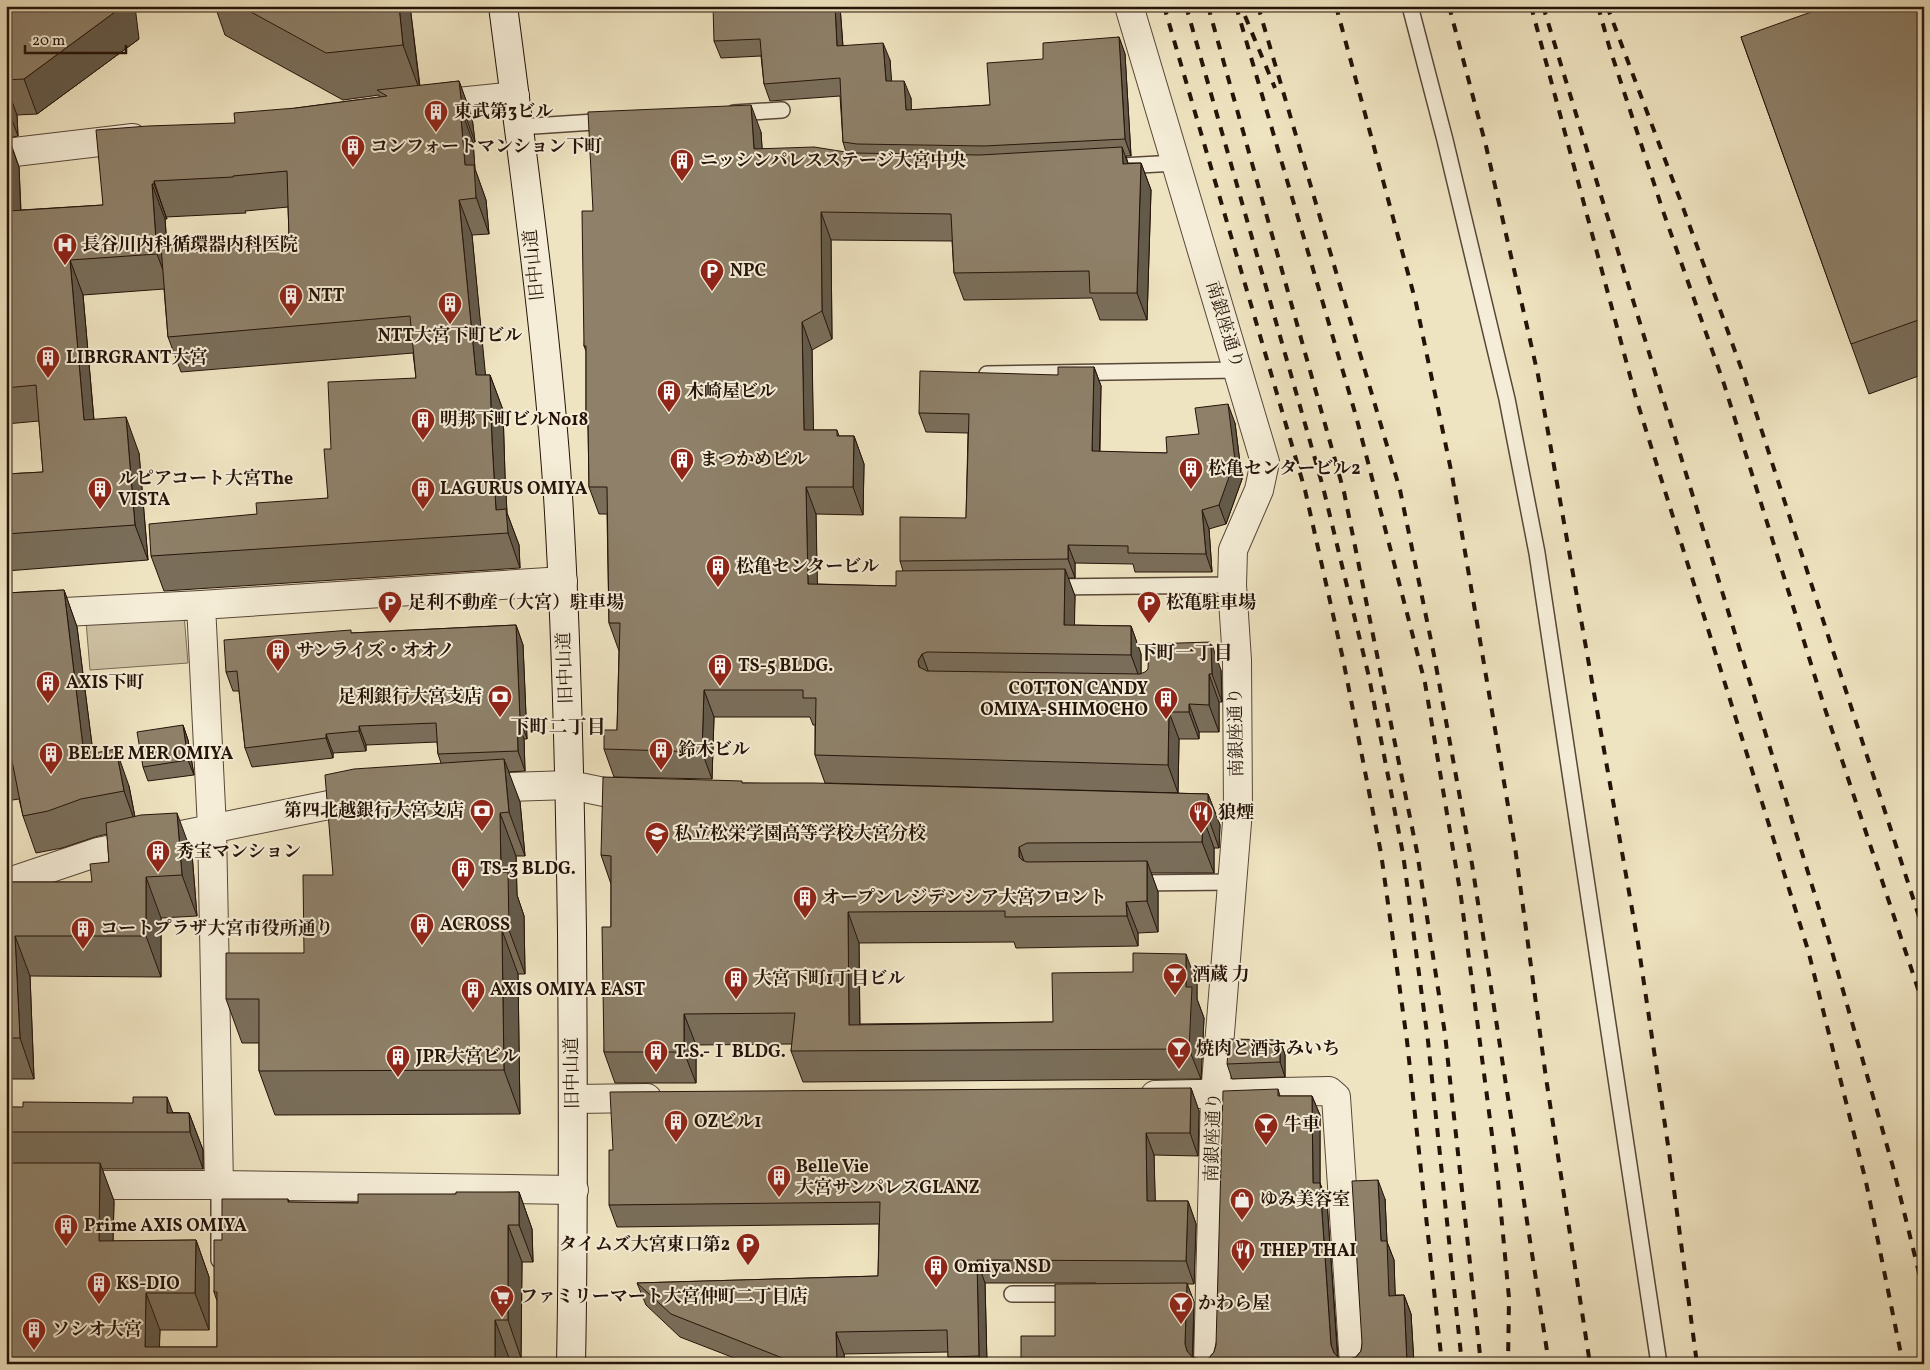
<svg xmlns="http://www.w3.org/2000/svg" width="1930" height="1370" viewBox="0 0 1930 1370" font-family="Vollkorn,'Noto Serif JP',serif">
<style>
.green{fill:#cdc0a2;stroke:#796a56}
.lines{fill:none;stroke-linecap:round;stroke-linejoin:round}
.lane-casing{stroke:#584737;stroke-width:18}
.street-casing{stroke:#584737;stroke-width:30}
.secondary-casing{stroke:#251309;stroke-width:30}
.lane{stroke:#f5edd7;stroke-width:15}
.street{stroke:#f5edd7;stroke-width:28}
.secondary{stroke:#f5edd7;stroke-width:28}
.rail{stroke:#251309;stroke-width:4;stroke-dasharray:9 9;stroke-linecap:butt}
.wall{fill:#7a6e5a;stroke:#251309;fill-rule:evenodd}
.shaded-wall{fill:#635a4a;stroke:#251309}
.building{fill:#8e8069;stroke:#251309}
.labels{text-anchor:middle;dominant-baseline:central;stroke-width:4;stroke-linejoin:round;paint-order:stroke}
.poi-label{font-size:18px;font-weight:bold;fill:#251309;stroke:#f5edd7;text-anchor:start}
.street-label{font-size:18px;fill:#251309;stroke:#f5edd7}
.neighbourhood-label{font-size:19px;font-weight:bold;fill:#251309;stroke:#f5edd7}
</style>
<rect width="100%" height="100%" fill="#efe4c1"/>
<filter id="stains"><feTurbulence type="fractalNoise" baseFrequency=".004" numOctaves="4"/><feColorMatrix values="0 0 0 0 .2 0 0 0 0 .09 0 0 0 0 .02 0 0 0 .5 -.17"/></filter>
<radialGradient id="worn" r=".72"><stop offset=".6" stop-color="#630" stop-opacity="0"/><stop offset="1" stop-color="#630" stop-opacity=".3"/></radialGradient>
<path class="green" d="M184,614L188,663L90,670L86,621Z"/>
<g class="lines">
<defs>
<path id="lane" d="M1410,6L1445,140L1507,399L1537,553L1659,1364
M734,113L782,110
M519,127L609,121
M1122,166L1176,163
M987,374L1238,370
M1051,587L1232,585
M1136,883L1232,882
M219,1260V1185
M1012,1294H1075"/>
<path id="street" d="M1129,6L1265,462L1259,490L1233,550L1232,585L1237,660L1238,810L1215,1095L1208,1364
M429,105L515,96
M6,153L133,138
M201,605L212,828L219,1185
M6,615L201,605L563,581
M478,788L570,785L604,792L639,793
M6,883L98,852L363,798
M1155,1095L1329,1091L1336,1097L1354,1364
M574,1099L647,1098
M6,1185H219L574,1190"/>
<path id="secondary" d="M503,6C524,169 547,332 558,496C567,641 570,787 572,933C573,1077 574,1220 571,1364"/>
</defs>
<use href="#lane" class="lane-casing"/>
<use href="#street" class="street-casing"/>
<use href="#secondary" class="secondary-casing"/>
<use href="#lane" class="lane"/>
<use href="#street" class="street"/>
<use href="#secondary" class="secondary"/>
<path class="rail" d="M1164,6L1305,490L1343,659L1381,853L1407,1041L1442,1364
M1186,6L1323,487L1369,677L1403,854L1428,1041L1462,1364
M1208,6L1344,492L1417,852L1445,1034L1481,1364
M1236,6L1356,416L1425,683L1461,897L1498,1181L1509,1298L1508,1364
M1258,6L1400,490L1434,655L1472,864L1549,1364
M1336,6L1416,303L1452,475L1515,847L1546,1078L1590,1364
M1449,6L1486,146L1538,375L1638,943L1669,1152L1697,1364
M1531,6L1636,398L1808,950L1866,1182L1903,1364
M1543,6L1829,941L1893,1167L1924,1293
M1598,6L1609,46L1663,211L1724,384L1825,709L1924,1007
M1607,6L1681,202L1744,376L1924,932
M1245,16L1275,88"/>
</g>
<path class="wall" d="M6,6L139,39L37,114L17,115L18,136L9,138L19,167L21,210L103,205L235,123L296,108L380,97L379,95L343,100L225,35L215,6H410L420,86L459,81L472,117L475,142H473L475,169L486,200L489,234L472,235L485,375H490L503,410L505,476L507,513L519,545L520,568L164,591L151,556L257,514L328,498L331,449L416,378L413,353L181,372L168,337L164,289L83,295L94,420L139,453L148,560L6,571V474L43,472L39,421L6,424ZM288,207L289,236L167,246L165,219H167L166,217L246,213L245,211Z
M840,6L843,46L890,60L891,81L911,98V110L990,105L1043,59L1119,37L1125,54L1131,156H1126L1128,163H1141L1151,190L1147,320H1100L1092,298L964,300L954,273L952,241L831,240L832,339L812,350L813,430H837L839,436H854L864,464L863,515L816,514L817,584L896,586L903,571L900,561L966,518L968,433L926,432L919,413L1058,375L1094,367L1101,386L1100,452L1167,453L1199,434L1235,423L1242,479L1226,524L1209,529L1212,572H1135L1133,564L1075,563V578H1068L1075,596L1074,625L1131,626L1141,654V674L1221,670L1222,702H1219V732H1199V739H1179L1178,793L825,783L815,755V725H813L810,717H714L712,779L614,777L604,749L617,730L619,651L609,623L607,514H599L589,487L588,427L586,418V351L584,346L593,211L761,132L762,149L846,152L843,142L840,96L770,101L764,84L761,56L721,58L714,41Z
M1924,26V374L1869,394L1741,37Z
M64,590L77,627L93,753L129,786L135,817L192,854L197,916L161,918V977L30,976L34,1079H6V882H92L109,862L107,834L95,837L62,848L36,853L23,816L19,799L6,801V593Z
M516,625L523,645L527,739H524L525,771L508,772L520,802L525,856H516L517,895L524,916L525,974H518L520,1114L275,1115L259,1071V1043H242L226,999L304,953L333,875L441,763L438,754L437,742L366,745V751L333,753V758L252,767L245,748L239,691H233L226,672L352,633Z
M183,725L188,740L194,775L148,781L143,767Z
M743,783L1208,794L1220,825L1219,848H1214V873H1151L1158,892V932L1138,933V946L1016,948L1014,942L859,943L860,1024L1053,1022L1197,984V999L1204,1018L1201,1079L803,1082L791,1051L792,1044L696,1045V1083H615L604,1052L611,927V884L601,855Z
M1280,1040L1285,1055V1077L1232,1079L1227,1064Z
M1191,1088L1199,1111L1198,1156L1154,1155L1155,1201H1188L1196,1224L1194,1284H1187L1194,1302L1193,1357L1201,1360L1209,1358L1214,1352L1278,1089L1280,1096H1312L1320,1115V1183L1327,1202L1338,1356L1340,1359L1347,1360L1356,1357L1361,1351L1385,1199L1387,1242L1394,1260L1395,1295H1404L1411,1314L1414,1364H1021L1055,1336L1096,1283H985L987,1364H951L948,1357V1352L844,1354L845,1364H642L742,1361L680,1337L646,1305L637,1283L878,1276L879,1224L617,1227L609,1205Z
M6,1107L189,1113L203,1150V1169H102L114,1201L113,1241L196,1240L209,1277V1330H160L159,1347H217V1301L214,1292L222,1240L288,1199L289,1202L358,1203L456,1194L519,1192L532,1229L533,1262H522L521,1358L6,1364Z"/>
<path class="shaded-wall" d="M123,6H135L139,39L37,114L24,79Z
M399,6H410L420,91L403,45Z
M835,6H840L844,63L837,46Z
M1119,37L1125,54L1131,156L1125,139Z
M883,43L890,60L893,99L886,81Z
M459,81L472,117L475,142L462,107Z
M904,81L911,98L912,127L906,110Z
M6,85L17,115L18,136L6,104Z
M751,105L761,132L764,176L754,149Z
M460,107L473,142L475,169L486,200L489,234L465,165Z
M6,132L19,167L22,247L9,211Z
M1122,147L1132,175L1123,164Z
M1141,163L1151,190L1147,320L1137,293Z
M154,181L166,217L167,219L154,184Z
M152,184L165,219L170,289L157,254Z
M459,200L472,235L489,411L476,375Z
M821,212L831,240L832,339L822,311Z
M70,260L83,295L97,456L84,420Z
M802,322L812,350L814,457L804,430Z
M1094,367L1101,386L1099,470L1092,451Z
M490,375L503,410L505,476L507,513L519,545L520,568L508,533L496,510L492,441Z
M1228,404L1235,423L1242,479L1226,524L1219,505Z
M126,417L139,453L148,560L135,525Z
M854,436L864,464L863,515L853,487Z
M806,487L816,514L818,612L808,584Z
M1202,510L1209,529L1212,572L1206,554Z
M1068,545L1075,563V578L1068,559Z
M1065,569L1075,596L1074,652L1064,625Z
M64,590L77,627L98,792L84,755Z
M516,625L523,645L527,739L520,719Z
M1131,626L1141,654V682L1131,655Z
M1211,642L1221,670L1222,702L1212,674Z
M922,654L932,681L919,667L918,661Z
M1209,674L1219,702V732L1209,705Z
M704,690L714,717L712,779L702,752Z
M1189,704L1199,732V739L1189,712Z
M1169,712L1179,739L1178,793L1168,765Z
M517,719L524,739L525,771L518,751Z
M183,725L188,740L194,775L188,760Z
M359,726L366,745V751L359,731Z
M326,734L333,753V758L326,738Z
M116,749L129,786L137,828L124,791Z
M504,759L520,802L525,856L509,812Z
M1208,794L1220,825L1219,848L1208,817Z
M177,813L192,854L197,916L182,875Z
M500,813L516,856L517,895L524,916L525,974L509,930L501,872Z
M1203,817L1214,848V873L1202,842Z
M1019,847L1030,878L1019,857Z
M1147,861L1158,892V932L1147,901Z
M146,877L161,918V977L146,936Z
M1126,902L1138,933V946L1127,916Z
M848,912L859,943L860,1051L849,1025Z
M502,930L518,974L520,1114L504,1070Z
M15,936L30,976L34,1079L20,1038Z
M1186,954L1197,984V999L1204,1018L1201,1079L1189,1049L1186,987Z
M684,1014L696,1045V1083L684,1052Z
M1280,1040L1285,1055V1077L1280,1062Z
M1191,1088L1199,1111L1198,1156L1190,1133Z
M1312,1096L1320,1115V1203L1313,1183Z
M167,1097L180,1132L167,1113Z
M189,1113L203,1150V1169L190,1132Z
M1146,1133L1154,1155L1156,1224L1147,1201Z
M100,1163L114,1201L112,1278L99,1241Z
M1378,1180L1385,1199L1387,1242L1394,1260L1396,1315L1389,1296L1381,1241Z
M1320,1183L1327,1202L1338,1364L1331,1345Z
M519,1192L532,1229L533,1262L519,1225Z
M1188,1201L1196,1224L1194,1284L1186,1261Z
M508,1225L522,1262L521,1358L508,1320Z
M196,1240L209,1277V1330L195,1293Z
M977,1260L985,1283L987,1364H982L979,1356Z
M1187,1283L1194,1302L1192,1364L1187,1351L1185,1344Z
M146,1293L160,1330L159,1364L145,1347Z
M1404,1295L1411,1314L1414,1364H1407Z
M495,1320L509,1358V1364H495Z
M836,1332L844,1354L845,1364H837Z"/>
<path class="building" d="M6,6H123L24,79L6,80Z
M240,6H399L403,45L326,53Z
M713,6H835L837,46L883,43L886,81H904L906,110L990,105L987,63L1043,59V43L1119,37L1125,139L984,146L857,144L843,142L840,78L764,84L760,39L714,41Z
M1828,6H1917L1924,26V318L1851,344L1741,37Z
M459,81L462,107H460L465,165H474L476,198L459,200L476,375H490L492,441L496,510L506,509L508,533L151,556L149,524L257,514L256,503L328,498L324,449H331L328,382L416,378L410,316L168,337L161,246L289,236L287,171L233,176V177L154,181V184H152L157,254L70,260L84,420L126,417L135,525L6,534V474L43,472L36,385L6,388V132L9,211L103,205L96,130L148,126L235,123L234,113L296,108L387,96L377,90Z
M751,105L754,149L814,147L852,153L980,155L1122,147L1123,164L1141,163L1137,293H1090L1089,271L954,273L951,214L821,212L822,311L802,322L804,430H837V436H854L853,487H806L808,584L896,586V571L1065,569L1064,625L1131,626V655L927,652L922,654L918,661L919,667L927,671L1140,674L1145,672L1148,669L1149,644L1211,642L1212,674H1209V705L1189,704V712H1169L1168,765L815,755L816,698H803V690H704L702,752L604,749V730H617L620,623H609L607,487H589L588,418H586V346H584L582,211H593L588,112Z
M1058,367H1094L1092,451L1167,453L1166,437L1199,434L1195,408L1228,404L1235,460L1219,505L1202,510L1206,554L1128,553V546L1068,545V559L900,561V517L966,518L969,414L919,413L920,371L1058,375Z
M64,590L84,755L116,749L124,791L81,799L48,811L23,816L12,761L6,762V593Z
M516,625L520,719H517L518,751L438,754L436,723L359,726V731L326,734V738L245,748L237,671L226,672L224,640L351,630V633Z
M183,725L188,760L143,767L137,732Z
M504,759L509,812L500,813L501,872H508L509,930H502L504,1070L259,1071V999H226V953H304L303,875H333L325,775L354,769Z
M603,777L742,781V783H813L1208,794V817H1203L1202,842L1027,843L1019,847V857L1022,860L1027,862L1147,861V901L1126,902L1127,916L1005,917V911L848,912L849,1025L1053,1022L1052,973L1133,972V953L1186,954V987H1192L1189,1049L791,1051L795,1013L684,1014V1052H604L602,927H611V856L601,855Z
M177,813L182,875L146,877V936H15L20,1038H6V882H92L90,864L109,862L106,823L141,815Z
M1229,1039L1280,1040V1062L1227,1064Z
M1191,1088L1190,1133H1146L1147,1201H1188L1186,1261L977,1260L979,1356L948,1357L947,1330L836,1332L837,1364H642V1362L790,1361L671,1314L637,1283L878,1276L880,1202L609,1205V1150H613L610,1092Z
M1278,1089V1096H1312L1313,1183H1320L1331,1345L1334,1353L1340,1359L1347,1360L1356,1357L1361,1351L1362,1343L1352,1181L1378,1180L1381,1241H1387L1389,1296L1404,1295L1407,1364H1364V1363L1340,1364H1021V1336H1055V1284L1187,1283L1185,1344L1187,1351L1193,1358L1201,1360L1209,1358L1214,1352L1216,1345L1223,1091Z
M133,1097H167V1113H189L190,1132H6V1107H23V1102L133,1103Z
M6,1163H100L99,1241L196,1240L195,1293H146L145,1347H217V1292H214V1240H222V1199H288V1202L358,1203V1194H456V1192H519V1225H508V1320H495V1364H6Z"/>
<defs>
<symbol id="building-pin" viewBox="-11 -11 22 30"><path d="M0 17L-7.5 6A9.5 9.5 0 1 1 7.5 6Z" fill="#8f2418" stroke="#f5edd7"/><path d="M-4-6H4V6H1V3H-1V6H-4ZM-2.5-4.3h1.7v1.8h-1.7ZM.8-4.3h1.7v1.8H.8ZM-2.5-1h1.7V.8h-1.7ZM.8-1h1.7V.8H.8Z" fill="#fff"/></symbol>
<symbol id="hospital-pin" viewBox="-11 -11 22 30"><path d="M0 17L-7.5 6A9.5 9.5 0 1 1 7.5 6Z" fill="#8f2418" stroke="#f5edd7"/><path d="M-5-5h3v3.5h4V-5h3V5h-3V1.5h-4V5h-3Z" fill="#fff"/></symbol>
<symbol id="parking-pin" viewBox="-11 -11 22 30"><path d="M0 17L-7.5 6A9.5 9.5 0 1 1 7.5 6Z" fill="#8f2418" stroke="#f5edd7"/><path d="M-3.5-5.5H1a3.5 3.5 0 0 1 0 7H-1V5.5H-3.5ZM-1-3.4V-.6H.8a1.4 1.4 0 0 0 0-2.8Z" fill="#fff"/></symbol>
<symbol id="bank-pin" viewBox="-11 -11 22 30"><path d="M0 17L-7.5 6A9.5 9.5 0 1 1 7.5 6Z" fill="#8f2418" stroke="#f5edd7"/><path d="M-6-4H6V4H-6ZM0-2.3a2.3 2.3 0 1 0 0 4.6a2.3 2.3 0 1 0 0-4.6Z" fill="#fff"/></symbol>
<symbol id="restaurant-pin" viewBox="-11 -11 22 30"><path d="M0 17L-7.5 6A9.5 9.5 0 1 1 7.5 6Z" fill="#8f2418" stroke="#f5edd7"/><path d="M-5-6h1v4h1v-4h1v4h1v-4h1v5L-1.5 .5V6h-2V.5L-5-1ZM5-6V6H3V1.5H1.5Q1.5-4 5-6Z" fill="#fff"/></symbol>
<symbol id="school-pin" viewBox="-11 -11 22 30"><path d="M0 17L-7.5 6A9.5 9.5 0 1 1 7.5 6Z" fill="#8f2418" stroke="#f5edd7"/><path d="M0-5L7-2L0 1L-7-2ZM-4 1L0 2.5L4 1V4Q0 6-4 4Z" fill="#fff"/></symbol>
<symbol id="bar-pin" viewBox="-11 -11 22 30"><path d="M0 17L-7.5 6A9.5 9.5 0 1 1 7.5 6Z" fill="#8f2418" stroke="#f5edd7"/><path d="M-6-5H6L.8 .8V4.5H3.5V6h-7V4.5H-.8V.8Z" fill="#fff"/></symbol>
<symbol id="shop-pin" viewBox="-11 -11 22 30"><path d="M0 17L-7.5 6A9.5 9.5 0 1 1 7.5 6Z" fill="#8f2418" stroke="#f5edd7"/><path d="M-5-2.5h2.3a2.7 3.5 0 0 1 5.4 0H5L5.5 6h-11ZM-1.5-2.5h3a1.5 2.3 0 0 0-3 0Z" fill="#fff"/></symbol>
<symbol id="supermarket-pin" viewBox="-11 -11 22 30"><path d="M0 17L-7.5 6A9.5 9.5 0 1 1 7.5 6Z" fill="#8f2418" stroke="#f5edd7"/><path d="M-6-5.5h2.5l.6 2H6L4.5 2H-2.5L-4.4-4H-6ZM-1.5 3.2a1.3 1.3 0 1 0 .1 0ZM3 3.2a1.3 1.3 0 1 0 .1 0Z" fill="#fff"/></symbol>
</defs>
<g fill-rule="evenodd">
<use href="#building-pin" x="422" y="98" width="28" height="38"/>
<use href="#building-pin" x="339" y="133" width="28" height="38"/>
<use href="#building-pin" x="668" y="147" width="28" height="38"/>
<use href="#hospital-pin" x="51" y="231" width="28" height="38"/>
<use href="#parking-pin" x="698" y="257" width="28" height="38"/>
<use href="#building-pin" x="277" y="282" width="28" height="38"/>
<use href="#building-pin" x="436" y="290" width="28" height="38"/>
<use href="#building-pin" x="34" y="344" width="28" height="38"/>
<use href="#building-pin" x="655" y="378" width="28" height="38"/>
<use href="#building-pin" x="409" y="406" width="28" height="38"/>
<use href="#building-pin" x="668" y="446" width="28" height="38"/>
<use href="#building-pin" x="1177" y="455" width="28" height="38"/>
<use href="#building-pin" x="86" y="475" width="28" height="38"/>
<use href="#building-pin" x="409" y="475" width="28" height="38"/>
<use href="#building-pin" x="704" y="553" width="28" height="38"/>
<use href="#parking-pin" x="376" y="589" width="28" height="38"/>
<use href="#parking-pin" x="1135" y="589" width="28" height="38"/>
<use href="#building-pin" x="264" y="637" width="28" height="38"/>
<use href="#building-pin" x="706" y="652" width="28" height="38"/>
<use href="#building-pin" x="34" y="669" width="28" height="38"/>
<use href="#bank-pin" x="486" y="683" width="28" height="38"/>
<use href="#building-pin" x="1152" y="685" width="28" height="38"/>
<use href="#building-pin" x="647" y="736" width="28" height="38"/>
<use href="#building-pin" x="37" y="740" width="28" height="38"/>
<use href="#bank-pin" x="468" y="797" width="28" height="38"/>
<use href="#restaurant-pin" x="1187" y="799" width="28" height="38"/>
<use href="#school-pin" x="643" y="820" width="28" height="38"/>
<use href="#building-pin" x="144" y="838" width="28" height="38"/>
<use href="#building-pin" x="449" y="855" width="28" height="38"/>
<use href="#building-pin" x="791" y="884" width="28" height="38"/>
<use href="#building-pin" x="408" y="911" width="28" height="38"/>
<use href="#building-pin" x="69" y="915" width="28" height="38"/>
<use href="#bar-pin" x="1161" y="961" width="28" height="38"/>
<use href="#building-pin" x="722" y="965" width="28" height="38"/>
<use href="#building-pin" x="459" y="976" width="28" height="38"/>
<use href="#bar-pin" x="1165" y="1035" width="28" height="38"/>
<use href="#building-pin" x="642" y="1038" width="28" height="38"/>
<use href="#building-pin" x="384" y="1043" width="28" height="38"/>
<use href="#building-pin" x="662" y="1108" width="28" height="38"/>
<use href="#bar-pin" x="1252" y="1111" width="28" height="38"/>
<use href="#building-pin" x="765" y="1163" width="28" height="38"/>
<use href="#shop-pin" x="1228" y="1186" width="28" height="38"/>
<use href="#building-pin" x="52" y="1212" width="28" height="38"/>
<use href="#parking-pin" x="734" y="1231" width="28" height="38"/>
<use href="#restaurant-pin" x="1229" y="1237" width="28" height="38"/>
<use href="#building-pin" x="922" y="1253" width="28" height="38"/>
<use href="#building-pin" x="85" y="1270" width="28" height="38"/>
<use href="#supermarket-pin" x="488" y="1283" width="28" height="38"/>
<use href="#bar-pin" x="1167" y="1290" width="28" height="38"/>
<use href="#building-pin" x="20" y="1316" width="28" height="38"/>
</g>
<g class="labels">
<g class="poi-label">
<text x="454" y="112">東武第3ビル</text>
<text x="370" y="147">コンフォートマンション下町</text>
<text x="700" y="161">ニッシンパレスステージ大宮中央</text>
<text x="82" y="245">長谷川内科循環器内科医院</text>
<text x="730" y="271">NPC</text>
<text x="308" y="296">NTT</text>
<text x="450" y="336" text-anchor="middle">NTT大宮下町ビル</text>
<text x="66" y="358">LIBRGRANT大宮</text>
<text x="686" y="392">木崎屋ビル</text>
<text x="440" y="420">明邦下町ビルNo18</text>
<text x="700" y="460">まつかめビル</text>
<text x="1208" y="469">松亀センタービル2</text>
<text x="118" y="479">ルピアコート大宮The<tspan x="118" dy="21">VISTA</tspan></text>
<text x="440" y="489">LAGURUS OMIYA</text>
<text x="736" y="567">松亀センタービル</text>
<text x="408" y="603">足利不動産（大宮）駐車場</text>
<text x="1166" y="603">松亀駐車場</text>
<text x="296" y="651">サンライズ・オオノ</text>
<text x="738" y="666">TS-5 BLDG.</text>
<text x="66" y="683">AXIS下町</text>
<text x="1148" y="689" text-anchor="end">COTTON CANDY<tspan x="1148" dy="21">OMIYA-SHIMOCHO</tspan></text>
<text x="482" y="697" text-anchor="end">足利銀行大宮支店</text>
<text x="678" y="750">鈴木ビル</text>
<text x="68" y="754">BELLE MER OMIYA</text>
<text x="464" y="811" text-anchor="end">第四北越銀行大宮支店</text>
<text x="1218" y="813">狼煙</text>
<text x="674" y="834">私立松栄学園高等学校大宮分校</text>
<text x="176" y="852">秀宝マンション</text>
<text x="480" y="869">TS-3 BLDG.</text>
<text x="822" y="898">オープンレジデンシア大宮フロント</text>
<text x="440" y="925">ACROSS</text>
<text x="100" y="929">コートプラザ大宮市役所通り</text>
<text x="1192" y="975">酒蔵 力</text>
<text x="754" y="979">大宮下町1丁目ビル</text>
<text x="490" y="990">AXIS OMIYA EAST</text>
<text x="1196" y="1049">焼肉と酒すみいち</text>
<text x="674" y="1052">T.S.-Ⅰ BLDG.</text>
<text x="416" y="1057">JPR大宮ビル</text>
<text x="694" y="1122">OZビル1</text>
<text x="1284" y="1125">牛車</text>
<text x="796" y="1167">Belle Vie<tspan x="796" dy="21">大宮サンパレスGLANZ</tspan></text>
<text x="1260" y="1200">ゆみ美容室</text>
<text x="84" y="1226">Prime AXIS OMIYA</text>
<text x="730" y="1245" text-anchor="end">タイムズ大宮東口第2</text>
<text x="1260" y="1251">THEP THAI</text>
<text x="954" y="1267">Omiya NSD</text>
<text x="116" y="1284">KS-DIO</text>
<text x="520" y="1297">ファミリーマート大宮仲町二丁目店</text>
<text x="1198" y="1304">かわら屋</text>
<text x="52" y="1330">ソシオ大宮</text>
</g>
<g class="street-label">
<text transform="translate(535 265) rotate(-96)">旧中山道</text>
<text transform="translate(1224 325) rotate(73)">南銀座通り</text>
<text transform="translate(566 668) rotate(-92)">旧中山道</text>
<text transform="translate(1237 732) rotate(-91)">南銀座通り</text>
<text transform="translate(573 1073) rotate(-91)">旧中山道</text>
<text transform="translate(1214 1137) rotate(-88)">南銀座通り</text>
</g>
<g class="neighbourhood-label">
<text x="1185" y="654">下町一丁目</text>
<text x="558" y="728">下町二丁目</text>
</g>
</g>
<rect width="1930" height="1370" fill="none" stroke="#efe4c1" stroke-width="25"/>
<rect x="8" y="8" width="1915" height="1355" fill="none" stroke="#251309" stroke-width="2.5"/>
<rect x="12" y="12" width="1905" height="1345" fill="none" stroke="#251309"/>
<path d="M25 45v8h101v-8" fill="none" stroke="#251309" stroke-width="2.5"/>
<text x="32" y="45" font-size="15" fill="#251309" stroke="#f5edd7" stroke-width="4" paint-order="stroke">20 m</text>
<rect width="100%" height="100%" filter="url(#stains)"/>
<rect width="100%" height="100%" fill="url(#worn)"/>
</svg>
